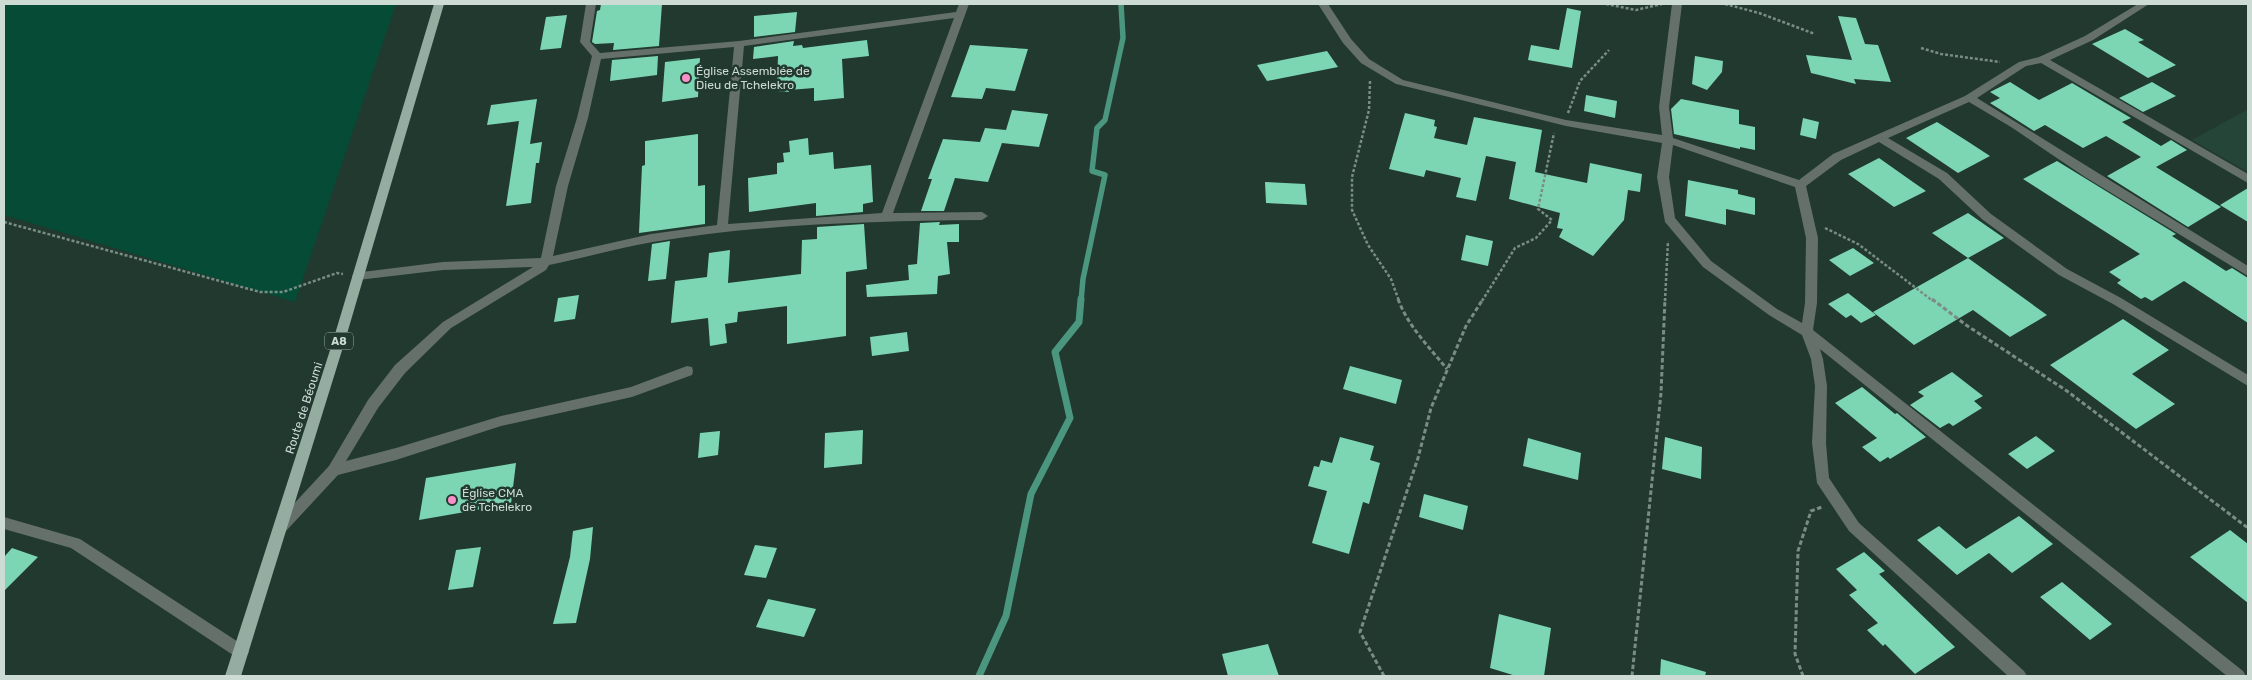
<svg xmlns="http://www.w3.org/2000/svg" width="2252" height="680" viewBox="0 0 2252 680" font-family="Rubik,sans-serif">
<style>
.built{fill:#254538}
.green{fill:#054b36}
.lines{fill:none;stroke-linecap:round;stroke-linejoin:round}
.stream-far1{stroke:#4b967f;stroke-width:5.5}
.stream{stroke:#4b967f;stroke-width:7}
.building{fill:#7dd6b3}
.path-far1{stroke:#7a8d85;stroke-width:2.5;stroke-dasharray:3 2;stroke-linecap:butt}
.path{stroke:#7a8d85;stroke-width:3;stroke-dasharray:4.5 2.5;stroke-linecap:butt}
.minor{fill:#65706b;fill-rule:evenodd}
.major{fill:#95aca1;fill-rule:evenodd}
.poi-dot{fill:#f990ca;stroke:#21392f;stroke-width:2}
.labels{text-anchor:middle;dominant-baseline:central;stroke-width:5;stroke-linejoin:round;paint-order:stroke}
.shield{fill:#21392f;stroke:#99aaa3;stroke-width:1}
.shield-label{font-size:11px;font-weight:bold;fill:#cddbd5}
.poi-label{font-size:12px;fill:#cddbd5;stroke:#21392f;text-anchor:start}
.street-label{font-size:12px;fill:#cddbd5;stroke:#21392f}
</style>
<rect width="100%" height="100%" fill="#21392f"/>
<path class="built" d="M2248,109V172L2192,140Z"/>
<path class="green" d="M4,4H396L295,302L4,215Z"/>
<g class="lines">
<path class="stream-far1" d="M1081,301L1083,279L1105,175L1092,171L1097,128L1105,120L1123,38L1121,4"/>
<path class="stream" d="M979,676L1006,616L1031,494L1070,418L1055,352L1079,322L1081,299"/>
</g>
<path class="building" d="M601,4H662L659,46L613,50L614,43L595,44L592,42L597,11L600,10Z
M1567,8L1581,11L1572,68L1528,60L1531,45L1559,50Z
M797,12L795,32L754,37V16Z
M567,15L561,48L540,50L546,17Z
M1838,16L1856,18L1865,44L1878,45L1891,82L1854,79L1856,84L1811,73L1806,55L1852,60Z
M2125,29L2144,40L2138,42L2176,65L2148,78L2092,44Z
M867,40L869,56L842,59L844,98L814,101V88L789,90V92L777,91L778,56L753,59L754,47L794,41L793,46L802,45L803,48Z
M970,45L1028,49L1015,91L986,88L982,99L951,97Z
M1327,51L1338,67L1267,81L1257,65Z
M658,56L657,75L610,81L612,60Z
M1695,56L1723,61L1722,72L1707,90L1692,84Z
M700,58L698,97L662,102L665,62Z
M2010,82L2039,100L2072,83L2131,118L2122,122L2161,146L2171,140L2187,150L2156,167L2221,207L2188,227L2107,176L2141,157L2106,136L2083,148L2045,125L2034,131L1990,103L2000,98L1990,92Z
M2152,82L2176,96L2143,112L2119,98Z
M1586,95L1617,101L1615,118L1584,111Z
M537,99L530,144L542,142L539,163H536L531,203L506,206L519,121L487,125L491,105Z
M1681,99L1739,110V124L1755,127V150L1740,147V149L1674,134L1671,109Z
M1012,110L1048,114L1039,147L1002,143L988,182L955,178L944,211H921L932,179H928L943,139L980,142L985,128L1006,130Z
M1405,113L1435,120L1434,126L1437,127L1434,138L1467,145L1474,117L1542,130L1535,172L1587,183L1590,163L1642,174L1640,192L1628,190L1624,220L1593,256L1559,237L1563,229L1557,228L1560,213L1509,199L1516,162L1486,156L1476,201L1456,197L1461,178L1426,170L1424,177L1389,169Z
M1803,118L1819,122L1816,139L1800,135Z
M1937,122L1967,141L1990,156L1958,173L1906,138Z
M698,134V186L705,185V224L639,233L642,166L645,165V141Z
M808,138L809,155L833,152L834,169L871,165L873,202L863,204V212L816,216V203L749,212L748,178L777,174V163L784,162L783,153L790,152L789,141Z
M1879,158L1913,182L1926,191L1894,207L1848,174Z
M2057,161L2176,234L2172,236L2226,271L2232,268L2248,278V323L2184,281L2152,301L2145,297L2141,299L2117,283L2121,280L2109,272L2140,254L2023,179Z
M1688,180L1738,190V194L1755,198V215L1726,209V225L1685,216Z
M1265,182L1305,184L1307,205L1266,203Z
M2248,188V222L2220,205Z
M1968,213L2004,238L1968,258L1932,233Z
M940,222L939,225L959,224V242H947L950,274L938,276L937,294L867,297L866,285L909,280L908,265L917,264L920,223Z
M864,224L867,269L846,272V336L787,344V306L738,312L737,322L725,324L727,343L710,346L708,318L671,323L675,281L707,277L709,253L730,250L728,283L801,274L802,240L817,239V227Z
M1466,235L1493,241L1488,266L1461,260Z
M670,241L666,279L648,281L652,244Z
M1853,248L1874,263L1850,276L1829,260Z
M1968,258L2047,315L2010,337L1973,310L1914,345L1873,312Z
M1848,293L1876,315L1861,323L1851,315L1846,318L1828,304Z
M579,295L575,319L554,322L558,298Z
M2123,319L2169,350L2132,374L2175,404L2136,429L2050,365Z
M907,332L909,351L872,356L870,337Z
M1350,366L1402,380L1396,404L1343,389Z
M1952,372L1983,396L1974,401L1982,408L1953,426L1949,423L1940,428L1910,405L1924,396L1918,392Z
M1862,387L1895,414L1897,413L1926,437L1890,459L1888,457L1880,462L1862,447L1877,438L1835,403Z
M863,430L862,464L824,468L825,433Z
M720,431L718,455L698,458L700,433Z
M2036,436L2055,451L2027,469L2008,454Z
M1340,437L1374,446L1370,460L1380,463L1369,504L1363,502L1349,554L1312,543L1327,491L1308,486L1314,466L1319,467L1321,460L1332,463Z
M1665,437L1702,447L1701,479L1662,469Z
M1528,438L1581,453L1578,480L1523,466Z
M516,463L511,504L419,520L426,478Z
M1424,494L1468,506L1463,530L1419,517Z
M2019,516L2053,544L2012,573L1989,553L1957,575L1917,540L1939,526L1966,549Z
M593,527L590,559L576,623L553,624L570,557L573,531Z
M2230,530L2248,544V603L2190,557Z
M755,545L777,548L766,578L744,575Z
M481,547L473,587L448,590L456,550Z
M12,548L38,557L4,591V557Z
M1864,552L1885,571L1879,574L1955,647L1915,674L1885,644L1883,646L1867,630L1878,623L1849,595L1857,590L1836,569Z
M2062,582L2112,624L2090,640L2040,597Z
M768,599L816,609L804,637L756,627Z
M1499,614L1551,628L1544,676H1516L1490,668Z
M1268,644L1279,676H1228L1222,654Z
M1661,659L1706,672L1705,676H1660Z"/>
<g class="lines">
<path class="path-far1" d="M1606,4L1636,10L1662,4
M1725,4L1759,13L1815,34
M1921,48L1941,54L2000,62
M1370,81L1369,110L1352,177V210L1368,245L1391,279L1399,301
M1568,113L1580,81L1609,50
M4,222L260,292H283L337,273L343,274
M1825,228L1858,244L1933,301
M1482,301L1515,248L1536,238L1552,220L1538,209L1554,133
M1665,301L1668,241"/>
<path class="path" d="M1398,299C1408,326 1429,347 1447,369
M1932,299L1966,325L2067,391L2248,528
M1384,676L1360,632L1418,458L1431,408L1466,326L1483,299
M1632,676L1661,393L1665,299
M1803,676L1795,654L1798,551L1811,511L1822,507"/>
<path class="minor" d="M586,4H596L590,42L600,53L739,41L956,12L959,4H969L893,213L982,212L988,216L982,220C872,221 761,224 653,242C618,248 583,258 549,265L546,270L451,328L405,373L378,408L346,461L396,448L501,416L631,387L687,366L692,367L693,371L692,375L632,397L501,426L396,460L338,475L286,531L281,533L276,531L274,527L276,523L329,466L368,400L395,365L443,322L533,267L443,270L358,280L352,276L354,273L443,262L541,258L556,186L577,118L592,56L580,42ZM954,18L882,213L728,224L744,46ZM734,47L717,225L651,234L553,256L568,186L588,118L601,59Z
M1318,4H1328L1351,39L1369,59L1403,80L1566,120L1662,135L1659,107L1672,4H1682L1669,107L1673,138L1799,180L1833,154L1965,96L2019,62L2039,57L2085,36L2138,4H2149L2093,40L2050,60L2248,174V183L2041,63L2026,66L1977,98L2248,266V276L2085,177L2011,127L1969,102L1888,138L1947,173L1991,214L2067,269L2121,298L2248,375V386L2113,304L2059,275L1983,220L1939,179L1879,142L1841,160L1806,186L1818,238L1817,303L1813,330L2243,671L2246,676H2227L1820,349L1823,359L1827,386L1826,443L1829,478L1859,523L2024,671L2027,676H2008L1849,531L1817,483L1812,443L1815,386L1811,359L1802,335L1769,315L1703,267L1665,222L1657,177L1662,143L1566,126L1396,84L1361,63L1343,43ZM1673,145L1795,187L1806,238L1805,303L1802,323L1777,309L1711,261L1675,218L1669,177Z
M4,517L80,539L246,647L249,652L246,657L241,659L236,657L71,548L4,529Z"/>
<path class="major" d="M434,4H444L344,344L241,676H225L332,344Z"/>
</g>
<g class="poi-dot">
<circle cx="686" cy="78" r="5"/>
<circle cx="452" cy="500" r="5"/>
</g>
<g class="labels">
<rect class="shield" x="325" y="332.5" width="28" height="17" rx="4"/>
<g class="shield-label">
<text x="339" y="341">A8</text>
</g>
<g class="poi-label">
<text x="696" y="71">Église Assemblée de<tspan x="696" dy="14">Dieu de Tchelekro</tspan></text>
<text x="462" y="493">Église CMA<tspan x="462" dy="14">de Tchelekro</tspan></text>
</g>
<g class="street-label">
<text transform="translate(304 408) rotate(-72)">Route de Béoumi</text>
</g>
</g>
<rect width="2252" height="680" fill="none" stroke="#cddbd5" stroke-width="10"/>
</svg>
